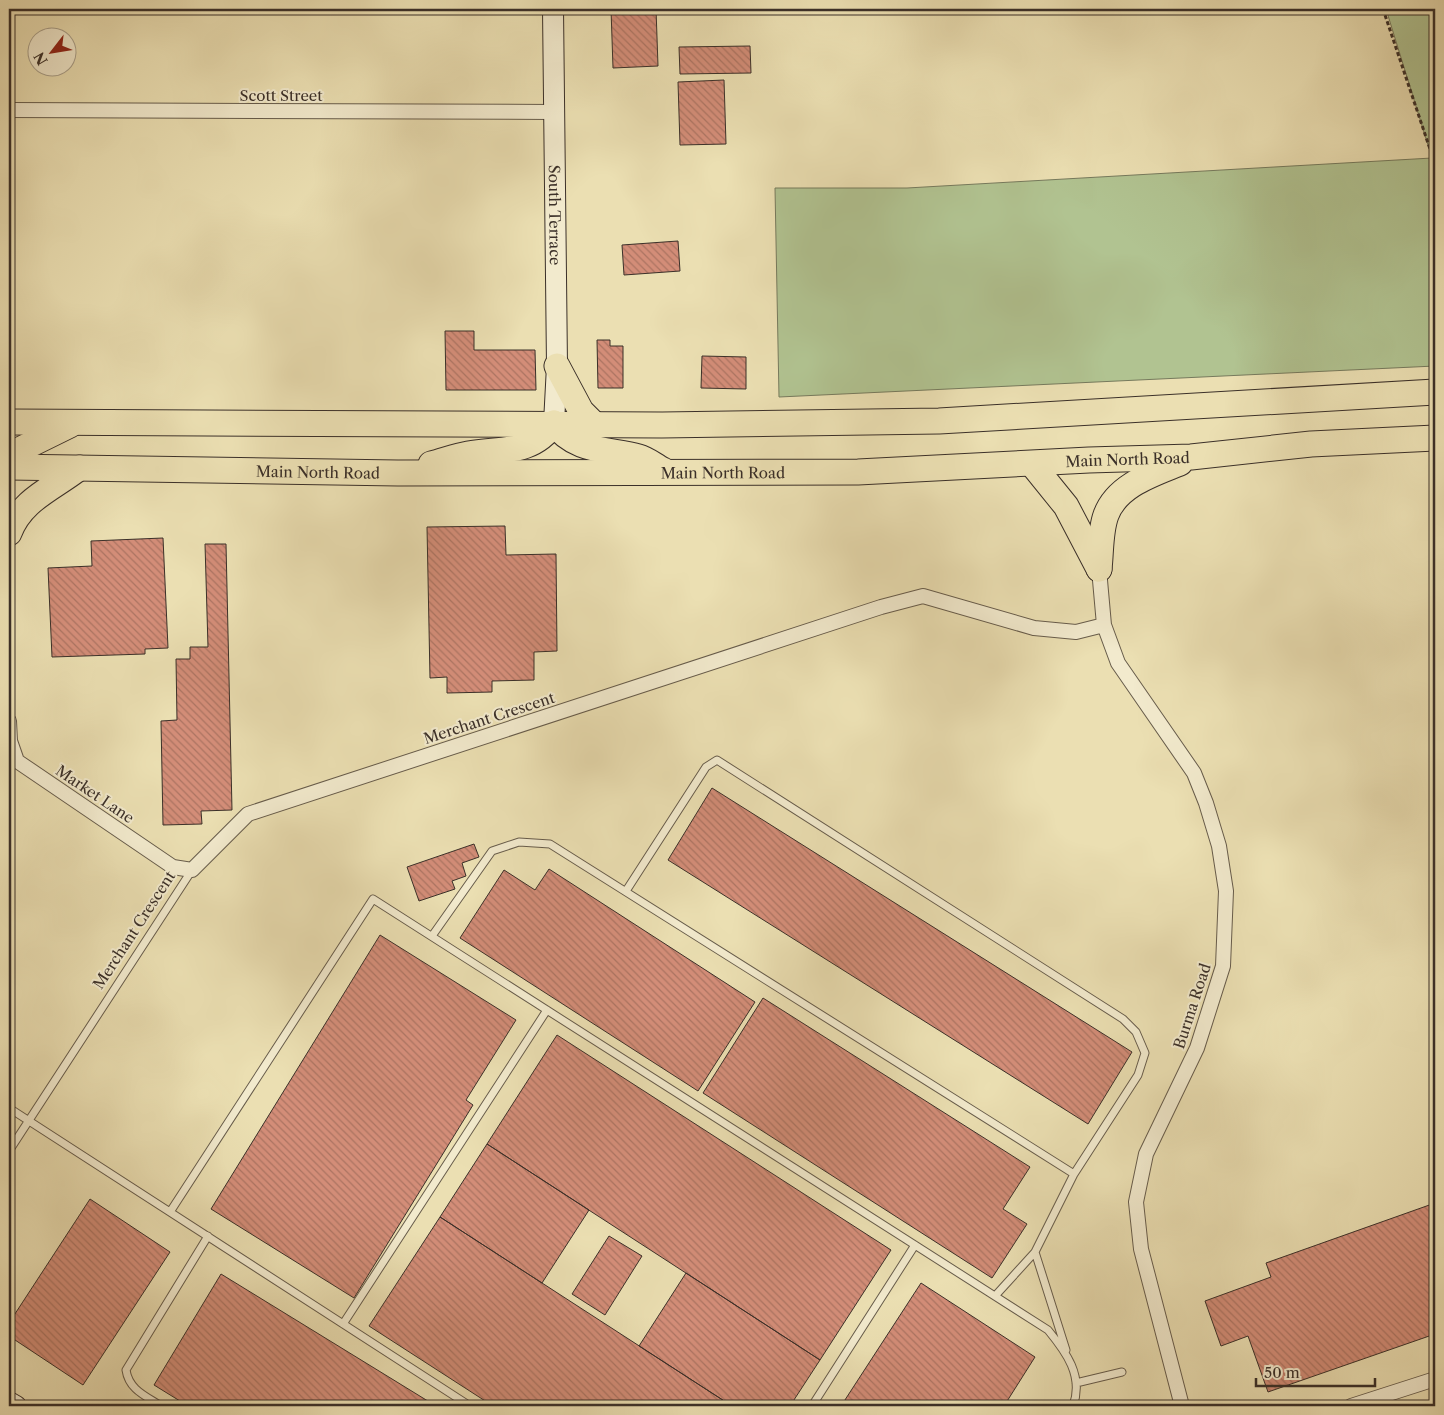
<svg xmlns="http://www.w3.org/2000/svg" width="1444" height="1415" viewBox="0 0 1444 1415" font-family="'Libre Caslon Text',serif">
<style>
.park{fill:#b1c391;stroke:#767a5d}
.building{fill:url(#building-back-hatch);stroke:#3b3029}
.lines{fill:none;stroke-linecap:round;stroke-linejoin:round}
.lane-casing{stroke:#675c4b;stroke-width:9}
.street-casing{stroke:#675c4b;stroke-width:16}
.secondary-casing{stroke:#3b3029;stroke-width:22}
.highway-casing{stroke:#3b3029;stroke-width:27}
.path{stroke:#3b3029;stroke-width:3;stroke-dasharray:4 2.5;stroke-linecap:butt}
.lane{stroke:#f2eacd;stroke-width:7}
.street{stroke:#f2eacd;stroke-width:14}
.secondary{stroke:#f2eacd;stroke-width:20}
.highway{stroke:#ebdfb2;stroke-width:25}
.labels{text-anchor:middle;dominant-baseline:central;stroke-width:4;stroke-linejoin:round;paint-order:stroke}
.street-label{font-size:15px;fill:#3b3029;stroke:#f2eacd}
</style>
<defs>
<pattern id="building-back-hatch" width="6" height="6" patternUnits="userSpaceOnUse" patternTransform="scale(1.25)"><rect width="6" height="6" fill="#d38d78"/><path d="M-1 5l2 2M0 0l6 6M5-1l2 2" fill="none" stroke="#ac7462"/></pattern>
</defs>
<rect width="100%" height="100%" fill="#ebdfb2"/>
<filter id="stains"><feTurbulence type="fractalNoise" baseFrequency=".004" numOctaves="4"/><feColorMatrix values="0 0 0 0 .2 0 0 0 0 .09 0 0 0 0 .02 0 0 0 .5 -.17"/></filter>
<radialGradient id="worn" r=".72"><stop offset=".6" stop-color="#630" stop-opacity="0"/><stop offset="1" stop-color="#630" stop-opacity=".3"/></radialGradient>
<path class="park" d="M1386,9H1435V366L779,397L775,188H907L1432,158Z"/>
<path class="building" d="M611,9H656L658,66L613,68Z
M750,46L751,73L680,74L679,47Z
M724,80L726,144L680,145L678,82Z
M678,241L680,271L624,275L622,245Z
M445,331H474V350H535L536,390H446Z
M597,340H610V346H623V388H598Z
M702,356L746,357V389L701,388Z
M505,526L506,555L556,554L557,651L534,652V680L492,681V692L447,693V677L430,678L427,527Z
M163,538L168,648L145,649V654L52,657L48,568L92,566L91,541Z
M205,544H226L232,810L201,811L202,824L163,825L161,721L177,720L176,659H190V647H208Z
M712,788L1132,1052L1088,1124L668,860Z
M474,844L479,857L462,863L466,876L452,881L455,889L419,901L407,867Z
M549,869L755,1002L698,1091L460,938L504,870L535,890Z
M380,935L516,1020L466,1100L473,1105L354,1298L211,1209Z
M763,998L1030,1167L1003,1209L1027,1224L992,1278L703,1093Z
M557,1035L891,1250L820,1360L487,1144Z
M487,1144L589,1210L542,1283L440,1217Z
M90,1199L170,1252L83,1385L9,1336V1323Z
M1435,1203V1334L1268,1392L1248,1336L1221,1346L1205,1301L1271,1277L1266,1263Z
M440,1217L542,1283L732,1406H493L369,1326Z
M609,1236L642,1256L605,1315L572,1294Z
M686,1273L820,1360L790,1406H732L639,1346Z
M221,1274L436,1406H188L154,1385Z
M921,1283L1035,1357L1004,1406H841Z"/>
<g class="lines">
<defs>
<path id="lane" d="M626,891L706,767L717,760L1123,1019L1136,1032L1145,1053L1138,1075L1074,1174L1035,1252L1066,1350
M432,936L492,851L519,842L550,844L1074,1174
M9,1108L470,1406
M9,1151L192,870
M170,1212L373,899L1048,1330C1066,1352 1084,1376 1073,1406
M995,1296L1035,1252
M343,1324L547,1010
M1076,1383L1122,1372
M161,1406C146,1396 129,1390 126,1370L208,1236
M812,1406L915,1245"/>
<path id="street" d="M9,110L554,112
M1099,569L1104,625L1118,663L1194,773L1206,803L1219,846L1226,891L1223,966L1197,1048L1146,1154L1136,1202L1141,1249L1182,1406
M9,721L10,741L17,761L173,867L192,870L248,814L881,607L923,596L1034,628L1076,632L1104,625
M1351,1406L1435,1379"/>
<g id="secondary">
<path id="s1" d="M553,9L557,366L554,423"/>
<path d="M9,1402L16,1406"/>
</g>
<g id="highway">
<path d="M557,366L581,411L593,423"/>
<path d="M9,422L662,425L939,421L1435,392"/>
<path d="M554,423C574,452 608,449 639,457C647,459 655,466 663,470"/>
<path d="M9,455L70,425"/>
<path d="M431,464C443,461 456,456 468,454C502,448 532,455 554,423"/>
<path d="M1032,464L1066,506L1099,569"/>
<path id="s2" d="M9,467L398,473L858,472L1089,460L1191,457L1311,444L1435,438"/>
<path d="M9,533C21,500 52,489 79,468"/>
<path d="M1099,569C1101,552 1100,531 1106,515C1117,485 1153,474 1180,463"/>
</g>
</defs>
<use href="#lane" class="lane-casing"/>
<use href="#street" class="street-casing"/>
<use href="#secondary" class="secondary-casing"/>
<use href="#highway" class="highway-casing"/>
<path class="path" d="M1383,9L1433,158L1435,159"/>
<use href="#lane" class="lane"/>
<use href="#street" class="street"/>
<use href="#secondary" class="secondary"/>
<use href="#highway" class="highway"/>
</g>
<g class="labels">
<g class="street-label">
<text x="281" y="95">Scott Street</text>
<text stroke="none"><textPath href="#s1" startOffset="206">South Terrace</textPath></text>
<text stroke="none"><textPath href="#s2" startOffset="1119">Main North Road</textPath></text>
<text stroke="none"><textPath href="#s2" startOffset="309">Main North Road</textPath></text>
<text stroke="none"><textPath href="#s2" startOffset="714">Main North Road</textPath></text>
<text transform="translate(489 718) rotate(-18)">Merchant Crescent</text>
<text transform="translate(95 794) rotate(34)">Market Lane</text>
<text transform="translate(134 930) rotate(-57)">Merchant Crescent</text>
<text transform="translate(1192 1006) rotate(-72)">Burma Road</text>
</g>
</g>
<rect width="1444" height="1415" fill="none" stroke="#ebdfb2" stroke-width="30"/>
<rect x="10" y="10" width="1424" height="1395" fill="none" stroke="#3b3029" stroke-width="2.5"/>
<rect x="15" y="15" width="1414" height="1385" fill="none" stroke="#3b3029"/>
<g transform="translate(52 52) rotate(239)"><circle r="24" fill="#f2eacd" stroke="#a9a08b"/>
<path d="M0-4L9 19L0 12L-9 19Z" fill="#8f2418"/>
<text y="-8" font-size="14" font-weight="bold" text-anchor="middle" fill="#3b3029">N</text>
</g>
<path d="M1256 1378v8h119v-8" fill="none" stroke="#3b3029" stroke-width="2.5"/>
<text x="1264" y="1378" font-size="15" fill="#3b3029" stroke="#f2eacd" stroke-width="4" paint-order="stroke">50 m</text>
<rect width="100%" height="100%" filter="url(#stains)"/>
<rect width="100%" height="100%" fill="url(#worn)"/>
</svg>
